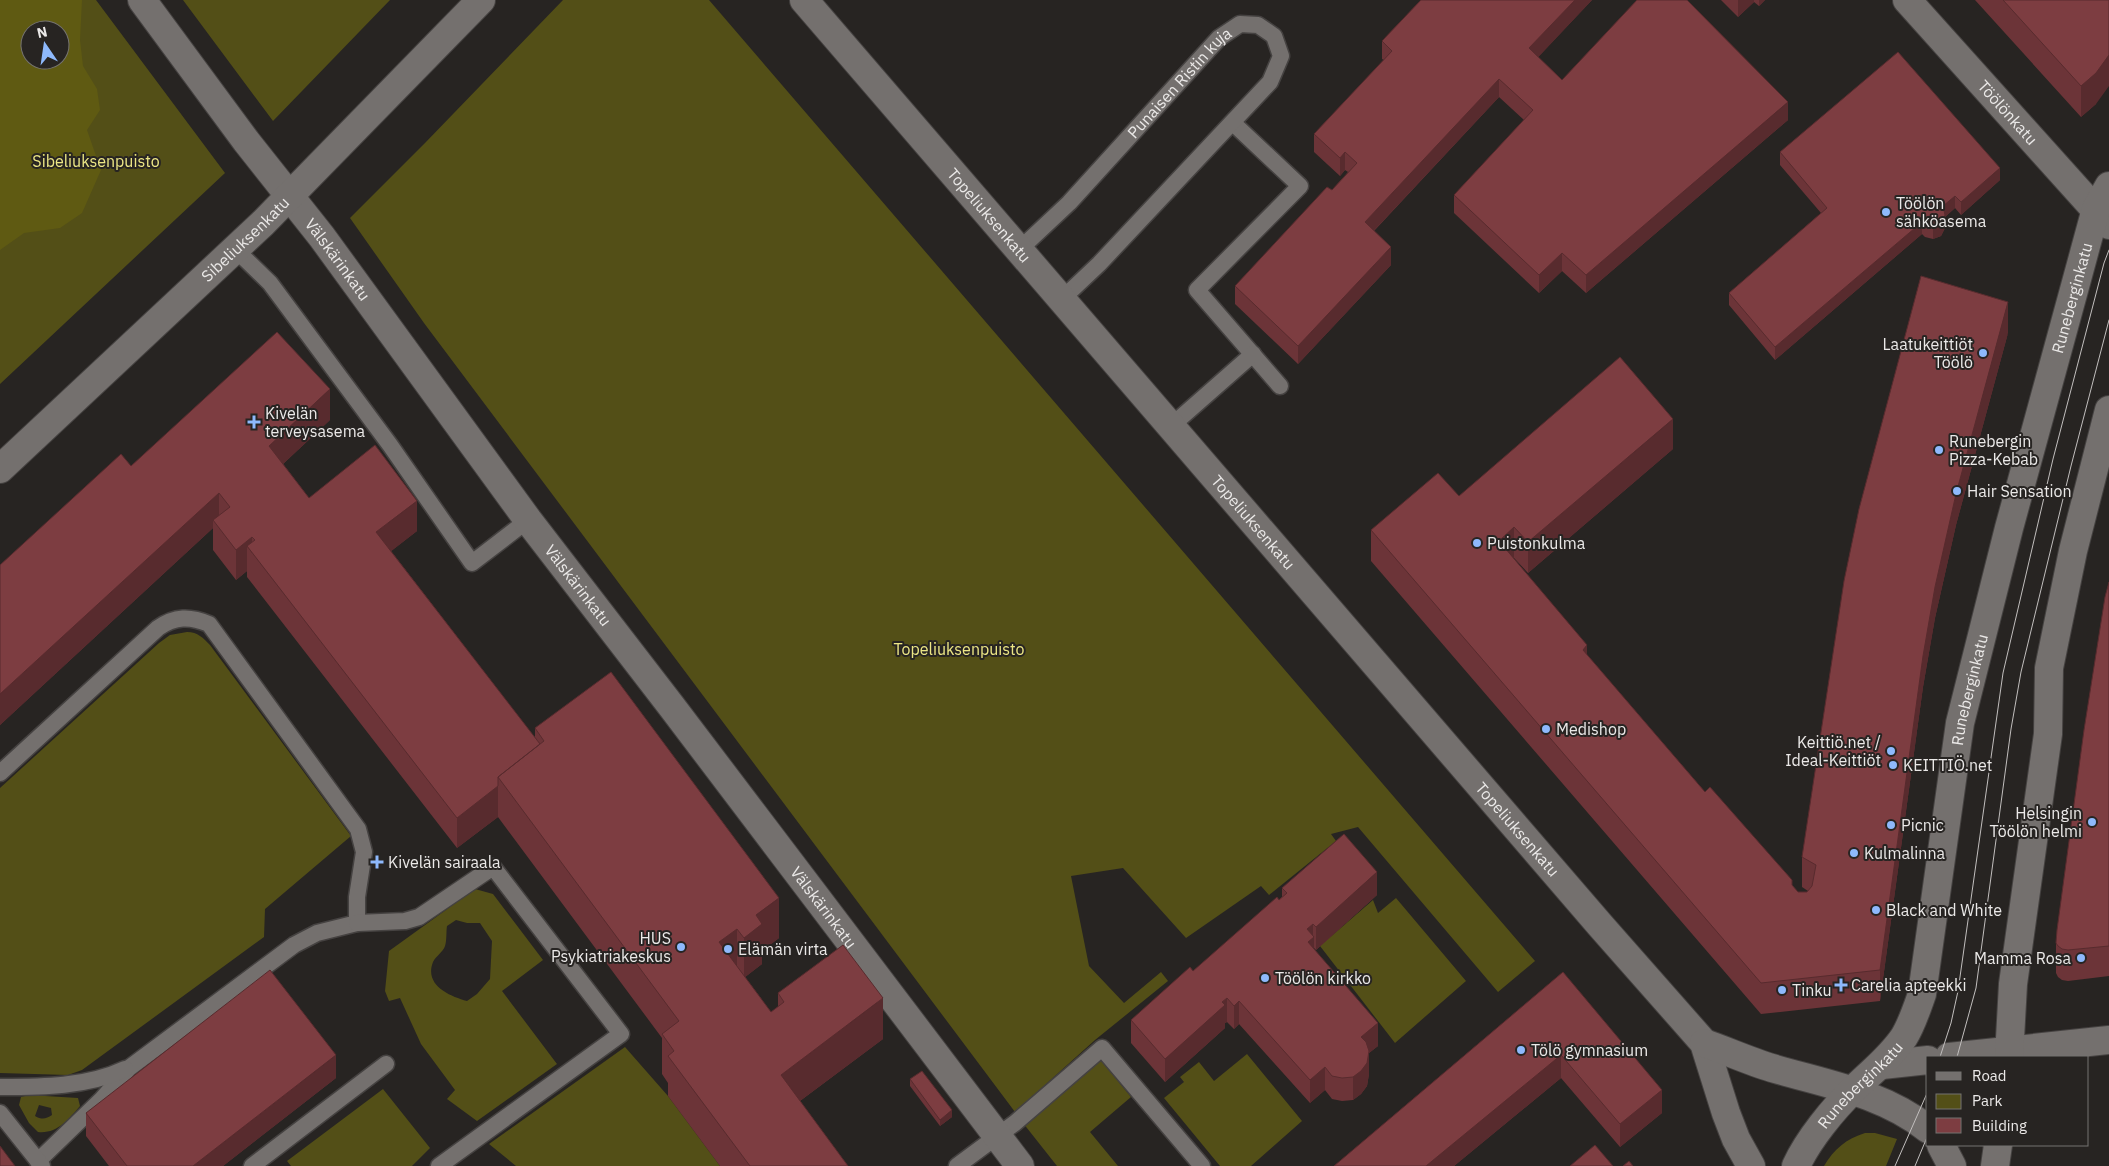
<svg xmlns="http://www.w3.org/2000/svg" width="2109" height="1166" viewBox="0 0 2109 1166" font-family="'IBM Plex Sans',sans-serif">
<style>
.green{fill:#534f17;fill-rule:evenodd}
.forest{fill:#5f5a12;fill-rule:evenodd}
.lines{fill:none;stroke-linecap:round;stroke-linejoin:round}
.service-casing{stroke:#454241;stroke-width:19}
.minor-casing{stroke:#454241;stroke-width:30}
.secondary-casing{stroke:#454241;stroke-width:30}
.service{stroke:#74706e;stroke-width:16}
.minor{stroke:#74706e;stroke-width:28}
.secondary{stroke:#74706e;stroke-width:28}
.tram{stroke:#c2bfbe;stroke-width:1}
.wall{fill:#6c3438}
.shaded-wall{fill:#582b2e}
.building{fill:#7d3d41;stroke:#582b2e}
.poi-dot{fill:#8eb9fc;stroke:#272422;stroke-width:2}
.labels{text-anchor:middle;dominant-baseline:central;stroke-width:4;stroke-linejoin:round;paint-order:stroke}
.street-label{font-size:16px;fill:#ebe9e8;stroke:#272422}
.park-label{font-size:16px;fill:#ece685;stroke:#272422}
.poi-label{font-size:16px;fill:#ebe9e8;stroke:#272422;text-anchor:start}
</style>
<rect width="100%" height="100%" fill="#272422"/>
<path class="green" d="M0,0H96L225,173L0,384ZM30,30H60V60H30Z
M183,0H390L273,121Z
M563,0H709L1535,961L1498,992L1358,827L1331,834L1336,841L1269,895L1261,886L1186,938L1123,868L1071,876L1089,966L1124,1003L1161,972L1168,981L1095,1040L1015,1112L424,323L350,218L425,143Z
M187,632C198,632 203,638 210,645L351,836L265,909L264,937L82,1070L68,1075L0,1073V788L159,643L170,635Z
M475,889L493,894L543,960L502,991L557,1064L477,1121L447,1099L455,1090L421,1044L400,998L389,1001L385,991L389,951ZM456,920L467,923H480L492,941L490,979L477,994L467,1001C449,996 424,985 433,962C436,956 443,952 445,946C447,940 446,932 447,926Z
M1396,898L1466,981L1395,1043L1320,946L1373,900L1378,913Z
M625,1047L668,1096L720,1166H516L489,1144Z
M1247,1054L1302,1121L1251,1166H1220L1164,1098L1184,1082L1180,1077L1199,1062L1214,1081Z
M1099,1058L1131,1097L1090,1132L1118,1166H1057L1023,1123Z
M383,1089L430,1148L412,1166H291L287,1161Z
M29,1095L78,1098L80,1106C68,1120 57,1134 38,1132L29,1123L19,1105L21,1097ZM39,1105L51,1108L52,1115C46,1119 42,1120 35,1116Z
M1865,1133H1875L1897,1139L1886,1166H1824C1834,1149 1846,1139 1865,1133Z"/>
<path class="forest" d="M0,0H82L80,40L83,66L97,89L100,110L87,130L101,170L82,213L60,228L24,233L0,250ZM30,30H60V60H30Z"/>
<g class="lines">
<defs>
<g id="service">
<path d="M1233,123L1300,186L1197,290L1280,386"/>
<path d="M236,250L270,283L390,445L472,563L528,520"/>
<path id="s1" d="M1019,250L1069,203L1219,38L1240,24L1258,25L1274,36L1281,56L1270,82L1099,264L1062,299"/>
<path d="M1170,427L1253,354"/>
<path d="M0,773L158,628C175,616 190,616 209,624L358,829L364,852L357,897V923L317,933L294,945L129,1068L102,1099L38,1161"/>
<path d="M357,923L405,921L419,917L493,867L621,1034L439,1166"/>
<path d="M0,1087C42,1087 87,1087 125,1069"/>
<path d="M0,1113L42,1166"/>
<path d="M252,1166L386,1064"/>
<path d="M957,1166L1015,1123L1102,1048L1202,1166"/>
</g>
<g id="minor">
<path id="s2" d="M142,0L246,141L322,237L528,520L672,707L1020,1166"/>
<path id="s3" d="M1907,0L2109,225"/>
<path id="s4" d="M0,469L263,223L481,0"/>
<path d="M1949,1057L2109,1040"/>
<path d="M1882,1065L1928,1060"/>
</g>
<g id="secondary">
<path id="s5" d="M804,0L1600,925L1704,1043L1726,1113L1736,1139L1751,1166"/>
<path d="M1704,1043C1727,1051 1749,1061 1772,1068C1826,1084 1883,1093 1928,1129"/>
<path d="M2009,1057L2013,984L2048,734L2049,668L2073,551L2109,410"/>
<path d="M1941,1145L1952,1166"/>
<path id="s6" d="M1796,1166C1808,1140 1833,1109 1854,1089C1871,1072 1890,1058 1904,1037C1912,1024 1917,1008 1922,994L1960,723L2009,528L2077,279L2096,209L2109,186"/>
<path d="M1995,1166L1998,1145"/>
</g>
</defs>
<use href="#service" class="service-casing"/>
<use href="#minor" class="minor-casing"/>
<use href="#secondary" class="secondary-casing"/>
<use href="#service" class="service"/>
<use href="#minor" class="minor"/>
<use href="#secondary" class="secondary"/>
<path class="tram" d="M1940,1057L1951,1023L1958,991L2003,673L2053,459L2104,263L2109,250
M1957,1057L1976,988L2011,729L2021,672L2071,466L2109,320
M1895,1166L1928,1091
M1915,1166L1928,1135"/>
</g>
<path class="wall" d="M1421,0H1592L1538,57L1562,80L1788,120L1586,293L1562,271L1539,293L1454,213V195L1524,120L1499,97L1374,231L1391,265L1298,364L1235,304V286L1332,190L1348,172L1345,170L1340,176L1314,152V134L1384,60L1382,59V41Z
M1721,0H1765L1759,6L1754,2L1738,17Z
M1975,0H2109L2096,104L2081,117Z
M1780,152L2000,180L1961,215L1955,208L1945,217V228L1941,236L1933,239L1925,237L1922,234L1775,360L1729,305V293L1821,213L1780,165Z
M2008,333L1956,525L1935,618L1923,687L1880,1001L1761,1014L1371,561V530L1459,496L1673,449L1528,573L1514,558H1513L1587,655L1705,792L1798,892H1807L1808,891L1802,887V857Z
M330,420L283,464L309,498L417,531L391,551L535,738V728L779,938L762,951V964L745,977L771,1012L778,1007V993L883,1039L800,1101L848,1166H720L668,1096V1083L662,1074V1038L498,817L457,848L247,577V571L236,580L213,550V528L0,725V565L131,466Z
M2109,582V976L2068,981L2062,980L2058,977L2056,973V943Z
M1282,888L1377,895L1316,950L1314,948V949L1378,1046L1369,1053V1074L1367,1086L1361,1094L1353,1100L1342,1101L1332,1099L1325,1090L1310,1103L1239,1024L1234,1029L1227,1022L1225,1023V1028L1165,1082L1131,1043V1020L1193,971L1282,897Z
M1563,972L1662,1113L1620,1147L1561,1078L1454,1166H1334Z
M336,1078L223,1166H109L86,1136V1113Z
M910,1079L952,1117L940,1126L910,1086Z"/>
<path class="shaded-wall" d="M1575,0H1592L1529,67V48Z
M1738,0H1754V2L1738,17Z
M1759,0H1765L1759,6Z
M2109,55V86L2096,104L2081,117V86Z
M1499,79V97L1365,240V222Z
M1788,102V120L1586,293V275Z
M1345,152V170L1340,176V158Z
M2000,168V180L1961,215V202Z
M1955,196V208L1945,217V228L1941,236L1933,239V227L1943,206Z
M1922,222V234L1775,360V347Z
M1391,247V265L1298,364V346Z
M1562,253V271L1539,293V275Z
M2008,302V333L1956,525L1935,618L1923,687L1880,1001V970L1923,656L1935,587L1956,494Z
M330,389V420L269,477V446Z
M1673,419V449L1528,573V542Z
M219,493V523L213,520V528L0,725V694Z
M417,501V531L376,563V532Z
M1514,527V558L1499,572V541Z
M252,537V553L247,546V571L236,580V550Z
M1587,645V675L1583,650Z
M498,786V817L457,848V818Z
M1377,872V895L1316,950V927Z
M779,898V938L762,951V964L744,978V938L756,915Z
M1313,924V938L1314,937V960L1308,965L1307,929Z
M737,929V969L719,942Z
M883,998V1039L781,1115V1075Z
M1227,998V1022L1225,1023V1028L1165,1082V1059Z
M1239,1001V1024L1234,1029V1006Z
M1378,1023V1046L1369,1053V1074L1367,1086L1361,1094L1353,1100V1077L1361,1037Z
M336,1055V1078L223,1166H193Z
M1561,1055V1078L1454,1166H1426Z
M1325,1067V1090L1310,1103V1080Z
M1662,1090V1113L1620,1147V1124Z
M952,1110V1117L940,1126V1120Z"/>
<path class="building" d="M1421,0H1575L1529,48L1562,80L1637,0H1687L1788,102L1586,275L1562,253L1539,275L1454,195L1533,110L1499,79L1365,222L1391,247L1298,346L1235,286L1327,187L1332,190L1357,163L1345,152L1340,158L1314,134L1392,51L1382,41Z
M2003,0H2109V55L2096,73L2081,86Z
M1898,52L2000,168L1961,202L1955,196L1943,206L1945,215L1941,223L1933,227L1925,225L1922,222L1775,347L1729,293L1827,208L1780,152Z
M1921,276L2008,302L1956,494L1935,587L1923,656L1880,970L1761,983L1371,530L1438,473L1459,496L1620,357L1673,419L1528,542L1514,527L1499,541L1587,645L1583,650L1705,792L1710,787L1792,880V885L1798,892H1807L1812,886L1816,865L1802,857L1844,581L1859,509Z
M277,332L330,389L269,446L309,498L375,445L417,501L376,532L540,744L498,777V786L457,818L247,546L255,540L252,537L236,550L213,520L230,507L219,493L0,694V565L121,454L131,466Z
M2109,582V946L2068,950L2062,949L2058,946L2056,943L2057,930L2084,730L2105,597Z
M611,672L779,898L756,915L762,924L744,938L737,929L719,942L771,1012L784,1002L778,993L843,945L883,998L781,1075L848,1166H750L668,1056L674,1051L662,1034L679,1021L498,777L544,741L535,728Z
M1344,834L1377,872L1316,927L1313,924L1307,929L1314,937L1308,942L1378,1023L1361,1037L1366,1042L1369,1051L1367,1063L1361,1071L1353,1077L1342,1078L1332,1076L1325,1067L1310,1080L1239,1001L1234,1006L1227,998L1222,1002L1225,1005L1165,1059L1131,1020L1190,967L1193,971L1277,897L1279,900L1287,893L1282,888Z
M270,970L336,1055L193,1166H127L86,1113Z
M1563,972L1662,1090L1620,1124L1561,1055L1426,1166H1334Z
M922,1071L952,1110L940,1120L910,1079Z
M1595,1145L1613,1166H1570Z
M0,1146L15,1166H0Z
M1629,1161L1633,1166H1623Z"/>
<g class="poi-dot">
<circle cx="1886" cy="212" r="5"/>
<circle cx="1983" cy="353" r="5"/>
<path d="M251.5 414.5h5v5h5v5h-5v5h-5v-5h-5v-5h5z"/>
<circle cx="1939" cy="450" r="5"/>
<circle cx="1957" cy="491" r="5"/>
<circle cx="1477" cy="543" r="5"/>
<circle cx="1546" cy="729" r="5"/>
<circle cx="1891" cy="751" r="5"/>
<circle cx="1893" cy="765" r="5"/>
<circle cx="2092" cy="822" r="5"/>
<circle cx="1891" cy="825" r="5"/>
<circle cx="1854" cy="853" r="5"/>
<path d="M374.5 854.5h5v5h5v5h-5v5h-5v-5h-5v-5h5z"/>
<circle cx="1876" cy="910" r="5"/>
<circle cx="681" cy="947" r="5"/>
<circle cx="728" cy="949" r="5"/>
<circle cx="2081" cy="958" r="5"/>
<circle cx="1265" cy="978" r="5"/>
<path d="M1838.5 977.5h5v5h5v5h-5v5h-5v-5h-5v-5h5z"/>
<circle cx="1782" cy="990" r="5"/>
<circle cx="1521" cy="1050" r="5"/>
</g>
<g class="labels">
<g class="street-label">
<text stroke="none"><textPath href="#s1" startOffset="232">Punaisen Ristin kuja</textPath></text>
<text stroke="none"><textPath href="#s3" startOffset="151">Töölönkatu</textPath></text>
<text stroke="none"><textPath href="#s5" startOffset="284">Topeliuksenkatu</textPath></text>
<text stroke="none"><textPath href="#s4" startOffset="336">Sibeliuksenkatu</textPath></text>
<text stroke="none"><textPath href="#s2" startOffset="325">Välskärinkatu</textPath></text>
<text stroke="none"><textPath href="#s6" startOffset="929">Runeberginkatu</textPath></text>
<text stroke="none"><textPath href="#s5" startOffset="689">Topeliuksenkatu</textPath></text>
<text stroke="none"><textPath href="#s2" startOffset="730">Välskärinkatu</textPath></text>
<text stroke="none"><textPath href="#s6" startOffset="524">Runeberginkatu</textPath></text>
<text stroke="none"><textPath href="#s5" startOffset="1094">Topeliuksenkatu</textPath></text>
<text stroke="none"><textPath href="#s2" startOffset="1135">Välskärinkatu</textPath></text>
<text stroke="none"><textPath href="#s6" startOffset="104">Runeberginkatu</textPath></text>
</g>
<g class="park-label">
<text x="96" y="161">Sibeliuksenpuisto</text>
<text x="959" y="649">Topeliuksenpuisto</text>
</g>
<g class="poi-label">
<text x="1896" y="203">Töölön<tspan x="1896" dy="18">sähköasema</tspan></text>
<text x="1973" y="344" text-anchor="end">Laatukeittiöt<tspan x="1973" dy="18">Töölö</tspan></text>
<text x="265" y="413">Kivelän<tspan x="265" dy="18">terveysasema</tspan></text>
<text x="1949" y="441">Runebergin<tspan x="1949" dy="18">Pizza-Kebab</tspan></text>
<text x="1967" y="491">Hair Sensation</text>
<text x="1487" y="543">Puistonkulma</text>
<text x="1556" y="729">Medishop</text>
<text x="1881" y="742" text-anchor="end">Keittiö.net /<tspan x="1881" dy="18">Ideal-Keittiöt</tspan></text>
<text x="1903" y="765">KEITTIÖ.net</text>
<text x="2082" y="813" text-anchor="end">Helsingin<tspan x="2082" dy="18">Töölön helmi</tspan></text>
<text x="1901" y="825">Picnic</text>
<text x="1864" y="853">Kulmalinna</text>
<text x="388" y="862">Kivelän sairaala</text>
<text x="1886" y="910">Black and White</text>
<text x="671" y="938" text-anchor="end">HUS<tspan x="671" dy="18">Psykiatriakeskus</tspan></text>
<text x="738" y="949">Elämän virta</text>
<text x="2071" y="958" text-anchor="end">Mamma Rosa</text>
<text x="1275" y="978">Töölön kirkko</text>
<text x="1851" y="985">Carelia apteekki</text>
<text x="1792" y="990">Tinku</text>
<text x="1531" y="1050">Tölö gymnasium</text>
</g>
</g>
<rect x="1926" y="1056" width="162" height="90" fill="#272422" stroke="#757371"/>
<rect x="1936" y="1072" width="25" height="8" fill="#74706e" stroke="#757371"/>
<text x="1972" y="1081" font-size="15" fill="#ebe9e8">Road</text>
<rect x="1936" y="1094" width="25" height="15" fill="#534f17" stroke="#757371"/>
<text x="1972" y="1106" font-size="15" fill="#ebe9e8">Park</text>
<rect x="1936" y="1118" width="25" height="15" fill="#7d3d41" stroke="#757371"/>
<text x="1972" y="1131" font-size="15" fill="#ebe9e8">Building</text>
<g transform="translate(45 45) rotate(347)"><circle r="24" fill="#272422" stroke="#757371"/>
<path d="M0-4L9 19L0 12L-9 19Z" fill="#8eb9fc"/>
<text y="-8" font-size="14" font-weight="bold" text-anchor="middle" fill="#ebe9e8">N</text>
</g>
</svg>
